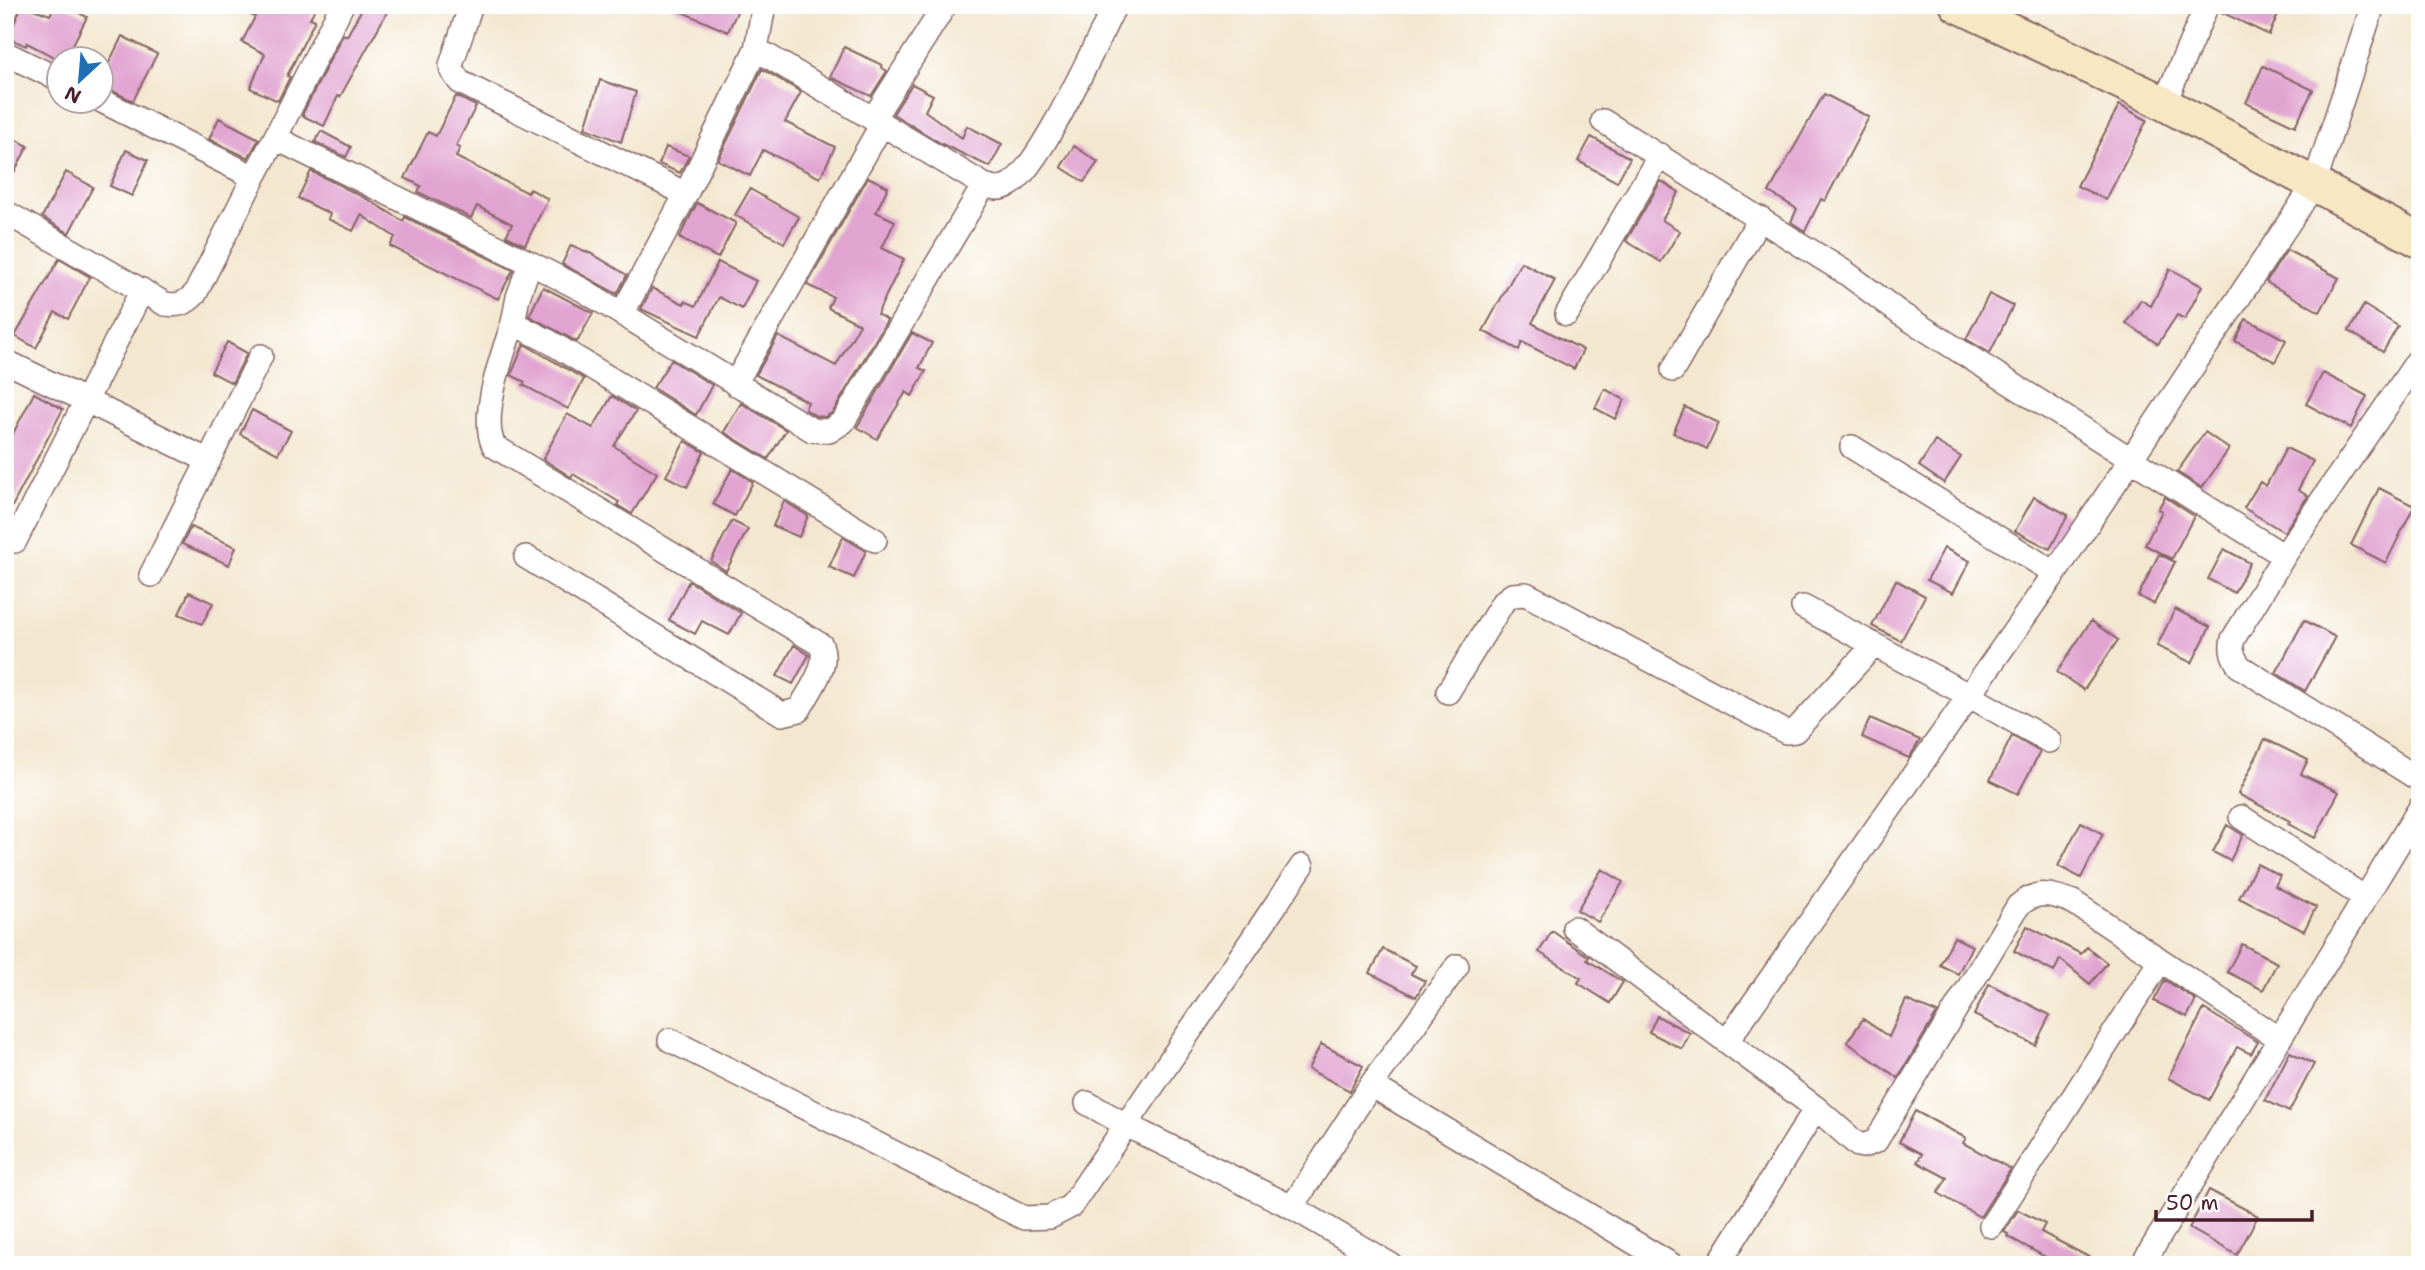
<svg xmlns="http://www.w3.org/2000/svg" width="2425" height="1270" viewBox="0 0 2425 1270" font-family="'Shantell Sans',sans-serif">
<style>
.building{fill:#e1a4d1}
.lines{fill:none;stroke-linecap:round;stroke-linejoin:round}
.minor-casing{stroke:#856564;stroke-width:26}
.secondary-casing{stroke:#856564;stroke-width:37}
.minor{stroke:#fff;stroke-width:23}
.secondary{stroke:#f7e8c3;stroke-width:33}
</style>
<rect width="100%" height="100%" fill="#fff"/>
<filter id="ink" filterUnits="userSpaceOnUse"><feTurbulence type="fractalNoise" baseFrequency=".0143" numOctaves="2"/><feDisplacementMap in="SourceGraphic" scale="14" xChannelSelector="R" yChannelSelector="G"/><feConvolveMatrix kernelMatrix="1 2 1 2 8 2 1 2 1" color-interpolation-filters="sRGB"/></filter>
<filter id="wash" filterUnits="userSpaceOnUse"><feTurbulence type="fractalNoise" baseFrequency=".00686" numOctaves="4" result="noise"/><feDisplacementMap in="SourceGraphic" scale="28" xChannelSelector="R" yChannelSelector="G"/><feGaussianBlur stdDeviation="1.57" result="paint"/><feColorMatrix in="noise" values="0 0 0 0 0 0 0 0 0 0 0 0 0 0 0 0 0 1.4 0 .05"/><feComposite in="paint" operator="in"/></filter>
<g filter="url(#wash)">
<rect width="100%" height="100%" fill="#f3e7cf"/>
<g id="blocks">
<path class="building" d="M22,5L50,15L55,5H63L87,17L65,60H60L27,43L26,46L8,38Z
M232,5H317L310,18L315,20L287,76L290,77L278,101L250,88L265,54L242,42L255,17Z
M364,5H391L340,97L338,96L324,126L303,116V113L343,34L347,36Z
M666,5H740L728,32Z
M2221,5H2282L2269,35L2219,11Z
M122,36L157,54L133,101L102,86V77Z
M844,47L882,65L881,67L887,71L871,96L830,77Z
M2263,66L2313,90L2295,126L2246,103Z
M762,69L801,92L785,122L835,147L820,178L763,150L750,176L718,160Z
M600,80L636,92L621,142L585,128Z
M912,84L933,95L925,111L962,138L967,126L1002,144L990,167L942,144L893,114Z
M1824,94L1869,117L1825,201L1821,199L1805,231L1791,222L1797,209L1769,192Z
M456,96L476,106L456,146L460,148L456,157L528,193L530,189L548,199L525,245L506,236L512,224L477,206L471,218L418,192L421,186L405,178L428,132L436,136Z
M2119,105L2147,120L2106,200L2077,186Z
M219,118L259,139L248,158L209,139Z
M321,131L351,147L346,157L315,142Z
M5,134L28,146L5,190Z
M1591,137L1630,158L1617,182L1578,161Z
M1074,146L1098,162L1084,182L1061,167Z
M666,147L689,156L680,173L659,164Z
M126,150L148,160L132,196L110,186Z
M311,171L369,200L403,221L405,217L513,270L498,299L390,246L395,237L361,215L353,231L328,219L330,214L298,198Z
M66,172L93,187L69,233L42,217Z
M868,177L888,187L876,212L895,221L882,248L904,259L877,314L887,320L833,412L825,417L816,416L805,409L808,402L756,375L778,336L836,366L860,324L828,308L833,297L807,285Z
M1661,181L1679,192L1662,220L1680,231L1661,262L1626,241Z
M750,189L799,217L784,243L735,215Z
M697,203L736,223L718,258L679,238Z
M571,245L594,255L627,275L617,294L562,264Z
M2287,250L2339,278L2320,312L2266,282Z
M59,259L90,277L68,319L55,312L36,348L15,336Z
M718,262L756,281L742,309L719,297L699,336L641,309L652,288L684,304L685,301L696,306Z
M1521,262L1555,280L1532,323L1583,350L1574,369L1522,342L1519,350L1483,331Z
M2170,269L2202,286L2185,319L2177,315L2158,344L2126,323L2141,300L2151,306Z
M543,287L593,313L577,342L529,316Z
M1989,294L2013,306L1990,353L1966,339Z
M2364,305L2398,326L2383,352L2349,331Z
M2246,319L2286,340L2275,362L2235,341Z
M912,333L932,343L919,368L926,371L912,396L906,392L877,439L857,427Z
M227,342L247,353L232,383L211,372Z
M524,344L584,379L568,409L523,385L525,382L511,375Z
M671,360L712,385L696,415L653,388Z
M2323,373L2367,396L2351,428L2306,404Z
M1605,389L1625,400L1615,419L1595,408Z
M34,393L63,409L5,520V449Z
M612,396L636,411L614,446L657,473L632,514L617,505L619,502L573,474L571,477L543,459L567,414L593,428Z
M741,403L786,430L768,459L724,432Z
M1685,407L1719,423L1707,449L1673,433Z
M252,410L291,431L278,454L240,434Z
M2205,432L2229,449L2202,488L2177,472Z
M685,441L704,452L687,487L666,476Z
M1935,441L1961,457L1944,483L1919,466Z
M2286,448L2313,461L2298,490L2308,496L2284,532L2244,508L2260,482L2266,486Z
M732,469L753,482L735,516L713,504Z
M2379,488L2414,506L2386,563L2351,545Z
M2034,497L2068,515L2050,549L2015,531Z
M2165,497L2194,516L2172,559L2145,545L2162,511L2158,509Z
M784,501L808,516L799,537L773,526Z
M732,521L748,529L726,571L711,561Z
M191,527L236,547L229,565L182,544Z
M843,537L866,551L854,578L829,567Z
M1944,548L1970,561L1953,593L1927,580Z
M2224,549L2250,563L2234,593L2208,579Z
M2159,554L2175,562L2154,604L2138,596Z
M1896,580L1925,596L1901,641L1872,626Z
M689,581L741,613L729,635L702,621L695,634L669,620Z
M189,592L213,603L202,624L179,614Z
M2175,609L2210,627L2192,663L2157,646Z
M2304,620L2335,637L2305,691L2276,673Z
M2091,621L2118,640L2084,690L2057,672Z
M794,645L809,655L793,684L777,676Z
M1870,718L1920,740L1909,758L1862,737Z
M2012,736L2040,752L2018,794L1990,780Z
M2265,739L2308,760L2301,774L2339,792L2315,838L2288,824L2290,821L2238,794Z
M2081,822L2103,834L2081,878L2058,866Z
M2227,825L2243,835L2230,861L2213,852Z
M2257,864L2280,876L2275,886L2316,907L2304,931L2239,898Z
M1602,869L1623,882L1598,922L1577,910Z
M2027,926L2081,954L2087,947L2107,963L2090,984L2060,959L2054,972L2014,951Z
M1552,931L1589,957L1587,960L1623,982L1610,1003L1578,983L1581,978L1539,952Z
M1954,937L1972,946L1958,974L1940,965Z
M2242,944L2277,963L2263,990L2227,972Z
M1383,949L1416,966L1411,974L1425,981L1416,997L1370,973Z
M2165,980L2196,1000L2187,1017L2154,1001Z
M1989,984L2050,1015L2035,1045L1974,1015Z
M1906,1000L1937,1013L1898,1078L1847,1042L1863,1019L1889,1037Z
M2204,1009L2258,1042L2251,1054L2237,1047L2209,1100L2168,1078Z
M1657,1016L1690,1033L1682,1049L1649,1032Z
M1321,1044L1363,1066L1350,1091L1308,1069Z
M2290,1052L2314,1064L2289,1112L2265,1100Z
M1915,1111L1966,1138L1963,1143L2011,1169L1980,1217L1938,1193L1947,1178L1917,1162L1922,1154L1899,1142Z
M2209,1190L2258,1216L2237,1255L2189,1228Z
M2018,1210L2045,1224L2041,1232L2104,1265H2060L2007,1236L2008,1234L2004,1232Z"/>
</g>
</g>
<g filter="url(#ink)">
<use href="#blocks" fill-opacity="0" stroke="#856564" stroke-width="2"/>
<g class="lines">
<defs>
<path id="minor" d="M342,5L275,138L530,263L518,297L513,323L550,342L875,540
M471,5L451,65L452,71L460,82L686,194
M756,49L984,185C994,188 999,190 1009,185C1040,168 1097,41 1115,5
M5,53L60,80
M102,101L254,177L275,138
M2164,104L2207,5
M873,119L945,5
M1603,121L1846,273L1901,314L2284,556
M5,212L165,304C179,306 185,304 195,294L254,177
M530,263L583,290L812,430L829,431L843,422L984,185
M622,314L686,194L756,49L764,5
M1567,314L1660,155
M513,323C503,353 479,417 494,446L821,645C830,666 809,691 799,710L782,714L526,557
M2420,357L2284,556L2233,639C2230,650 2233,656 2239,666L2420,780
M5,361L209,461
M1673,370L1760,218
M735,384L882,124
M1852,447L2055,573L2314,185L2373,5
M15,541L142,290
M151,575L261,356
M1803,607L1970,696L2049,741
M1448,692L1503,602L1512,595L1526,594L1786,732L1795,731L1874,645
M2241,817L2365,898
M1574,928L1816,1108L1858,1145L1863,1146L1876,1141L2018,906C2037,889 2052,894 2073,902L2279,1039
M670,1040L1024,1218L1050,1217L1071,1206L1302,866
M1727,1041L2055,573
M1371,1085L1672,1265
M1087,1103L1126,1125L1292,1207L1391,1265
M1292,1207L1371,1085L1457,966
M1991,1226L2160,961
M1718,1265L1816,1108
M2142,1265L2420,808"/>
<path id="secondary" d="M1957,5L2148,95L2420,241"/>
</defs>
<use href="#minor" class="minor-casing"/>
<use href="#secondary" class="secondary-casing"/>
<use href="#minor" class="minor"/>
<use href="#secondary" class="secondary"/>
</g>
</g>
<rect width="2425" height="1270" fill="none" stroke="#fff" stroke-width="28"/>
<g transform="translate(80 80) rotate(206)"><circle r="33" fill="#ffffff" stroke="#b7a5aa" stroke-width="2"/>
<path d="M0-5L12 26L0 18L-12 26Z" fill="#1f6fb2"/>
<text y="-10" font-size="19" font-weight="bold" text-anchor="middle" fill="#4a1f2b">N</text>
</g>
<path d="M2156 1210v10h156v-10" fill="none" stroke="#4a1f2b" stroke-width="3.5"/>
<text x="2166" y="1210" font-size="21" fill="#4a1f2b" stroke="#ffffff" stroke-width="5" paint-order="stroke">50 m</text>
</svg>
